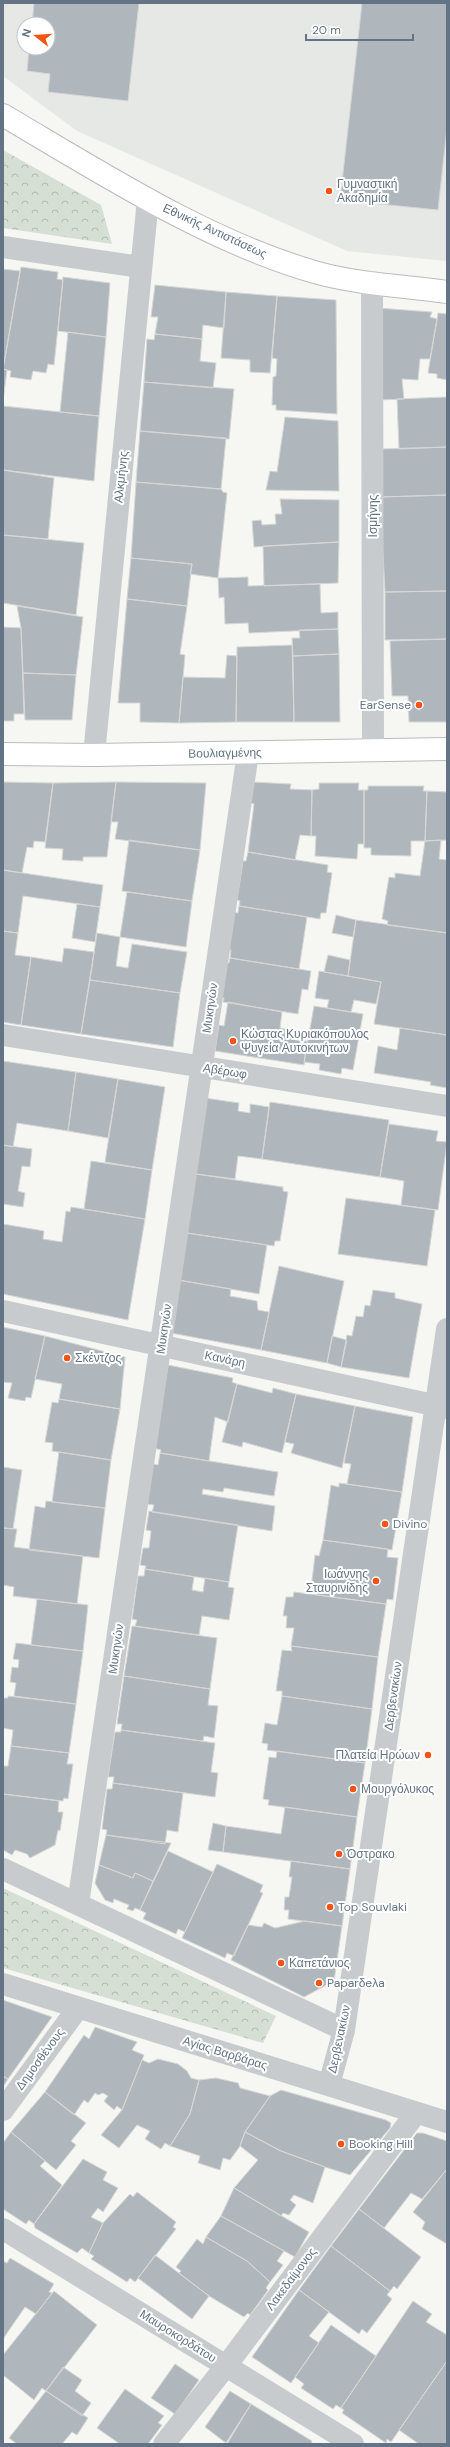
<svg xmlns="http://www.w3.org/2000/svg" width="450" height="2447" viewBox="0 0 450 2447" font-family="'DM Sans',sans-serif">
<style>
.built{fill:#e6e8e5;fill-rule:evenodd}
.park{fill:url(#park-crowns)}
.building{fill:#afb7bd;stroke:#d7d7d5}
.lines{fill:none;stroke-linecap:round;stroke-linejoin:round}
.primary-casing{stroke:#b8bcc0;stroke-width:24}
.street{stroke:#c8cbce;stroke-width:22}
.primary{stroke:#fff;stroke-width:22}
.poi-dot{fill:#f55313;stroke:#fff;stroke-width:1.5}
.labels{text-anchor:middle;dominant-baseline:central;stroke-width:4;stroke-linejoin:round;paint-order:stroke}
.poi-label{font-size:12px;fill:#627486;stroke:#fff;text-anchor:start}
.street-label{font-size:12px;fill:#627486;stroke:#fff}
</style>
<defs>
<pattern id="park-crowns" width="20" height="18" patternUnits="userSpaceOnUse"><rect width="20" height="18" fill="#d6dfd3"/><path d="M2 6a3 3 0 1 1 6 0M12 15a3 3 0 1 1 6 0" fill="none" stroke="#b1b9b1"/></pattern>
</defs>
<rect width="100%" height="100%" fill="#f6f6f2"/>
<path class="built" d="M3,3H447V261L347,251L77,131L3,76ZM24,24H48V48H24Z"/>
<path class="park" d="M3,150L101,205L112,244L3,228Z
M3,1888L276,2016L263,2043L3,1968Z"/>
<path class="building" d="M34,3H139L128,101L48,92L50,74L27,71L29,48H48V24H32Z
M362,3H447V128L438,210L340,200Z
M21,267L58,272L57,279L63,280L54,365L48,364L46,373L33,371L31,380L10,377L11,371L3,369Z
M3,269L20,271L3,369Z
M63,277L110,283L106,337L58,331Z
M155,285L226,292L224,328L203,325L202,339L155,334L158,317H151Z
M226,292L277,296L270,373L250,372V360L221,358Z
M277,296L336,300L337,414L276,410V405H272L273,377L276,376L277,359L272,358Z
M378,308L432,312L430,317L437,319L430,359H420L418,380L402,379L404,399L379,400Z
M438,313L447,314V380L437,378V374L428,373Z
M68,332L106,337L99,416L60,412Z
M155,334L202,339L200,361L216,363L213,388L144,382L147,339L154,340Z
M3,369L7,370L3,401Z
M144,382L234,389L229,439L140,431Z
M447,397V447L399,449L397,399Z
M3,406L99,416L94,481L3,470Z
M285,417L338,421L339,491L266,490L270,471L277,472Z
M140,431L226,438L221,489L136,482Z
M447,447V495L380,497L378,449Z
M3,470L54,478L48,539L3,535Z
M136,482L221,489L223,492L227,493L218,578L190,574L192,564L131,558Z
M447,495V591L385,592L380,497Z
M280,499L339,500V542L254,547L252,521L261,520L262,525L276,524L275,514H282Z
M3,535L84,543L76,615L3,603Z
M339,542L338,583L264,586L263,546Z
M131,558L192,564L187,606L127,599Z
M248,577V586L320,584L321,613L338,612V629L249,633L248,623L225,624L224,597L219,598L218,578Z
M447,591V639L385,640V592Z
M127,599L187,606L180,654L185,655L179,723L140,722V703H118Z
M17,606L83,617L76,675L23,673L21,628Z
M3,627L21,628L24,714H14V721H3Z
M338,629L339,654L293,656L292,638H300L299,630Z
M447,639V722H409L408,696H392L390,641Z
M292,645L294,722H236L237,647Z
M339,654L340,722H294L293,656Z
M227,655L237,656L236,722L179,723L183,677L225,678Z
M23,673L76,675L72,720H25Z
M3,782L53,783L45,842L34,841L33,848L27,847L22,873L3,870Z
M116,782L206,783L200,850L115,839L118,822H111Z
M116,782L107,857H83V861L62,860L63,849L45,848L53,783Z
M252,782L291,784L290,789L312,790L311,836L300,835L295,860L248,852L254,804L249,802Z
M319,783H359L358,790H364V844H358L357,859L315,856L316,836H311L312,790L319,789Z
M368,786H424L423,791H427L425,841H411V856L371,855V848H364V790H368Z
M427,791L447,792V840L425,841Z
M129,840L200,850L192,901L122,891Z
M441,840L439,859L447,860V933L387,925L388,921L382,919L389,877L395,878V873L420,876L425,841Z
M248,852L328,865L327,872L332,873L326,913H321L320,919L239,906L240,901L237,900L243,861H246Z
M3,870L103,885L100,907L23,896L18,933L3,931Z
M127,892L192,901L186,947L120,937Z
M77,904L100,907L95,942L72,938Z
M239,906L307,917L299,969L230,958L231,950L227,949L232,912L238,913Z
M336,915L356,920L353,937L332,933Z
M356,920L447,933V1035L374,1024L381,982L348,976Z
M3,931L18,933L15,955L31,957L21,1025L3,1022Z
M97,933L120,937L116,966L128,968L132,944L187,952L180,993L90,980Z
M64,948L94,952L81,1034L21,1025L31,957L62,962Z
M328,955L350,960L348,976L324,972Z
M230,958L311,971L308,990L302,989L298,1014L223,1002L224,998L221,997L227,963H229Z
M319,971L381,982L376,1004L354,1000L351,1012L327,1008L329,1000L315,998Z
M90,980L180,993L173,1047L81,1034Z
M228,1002L282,1012L280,1028L296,1031L295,1040L307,1041L304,1065L215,1051L219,1025L224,1026Z
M314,1006L363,1014L353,1070L342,1068L341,1074L319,1070L320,1064L304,1062Z
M400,1028L447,1035V1088L430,1085L431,1082L374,1073L378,1046L397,1050Z
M3,1061L76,1072L68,1131L17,1123L13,1147L3,1145Z
M76,1072L118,1079L108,1138L68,1131Z
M118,1079L165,1087L152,1170L105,1162Z
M205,1098L239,1103L238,1111L250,1113V1104L269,1107L262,1159L238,1156L235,1179L196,1174Z
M270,1102L389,1120L380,1177L262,1159Z
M389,1124L438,1131L436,1141L447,1142L438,1210L401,1205L404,1181L380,1177Z
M3,1145L32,1149L30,1167L22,1166L18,1191L25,1193L23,1207L3,1204Z
M91,1161L152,1170L145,1219L84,1209Z
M196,1174L283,1187V1191L288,1192L280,1241H275L274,1246L187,1233Z
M346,1198L435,1210L427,1266L338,1254Z
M71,1207L145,1219L128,1320L3,1294V1224L44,1231L43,1239L62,1242L66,1211L70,1212Z
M187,1233L267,1245L259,1294L178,1280Z
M279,1266L344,1281L327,1363L261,1350Z
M178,1280L231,1289L230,1296L257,1301L258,1310L269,1312L261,1350L171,1333Z
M373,1290L395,1293V1298L422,1304L409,1378L341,1367L347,1335L352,1336L356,1316L363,1317L365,1305L370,1306Z
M3,1327L45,1336L31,1398L26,1397L25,1401L8,1398L12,1383L3,1382Z
M45,1336L125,1357L120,1409L59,1399L62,1384L35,1379Z
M332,1336L347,1340L341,1367L327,1363Z
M168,1365L233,1378L232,1382L237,1384L228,1422L215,1417L209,1461L160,1453L161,1450L154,1448Z
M237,1384L272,1393L273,1388L296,1394L282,1453L243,1442L242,1447L222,1442Z
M296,1394L355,1406L342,1468L291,1453L294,1444L285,1442Z
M59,1399L120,1409L111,1460L52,1451L53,1443L45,1442L52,1402L58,1403Z
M355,1406L413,1417L402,1492L347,1484L351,1464L344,1463Z
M59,1452L111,1460L105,1508L52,1502Z
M160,1453L278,1472L274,1496L224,1488L223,1492L203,1489L202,1494L275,1506L272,1531L152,1512L154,1505L147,1504L153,1464L158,1465Z
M3,1467L22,1470L13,1529L3,1528Z
M339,1483L402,1492L392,1550L323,1540L331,1485L339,1487Z
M46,1501L105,1508L99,1558L29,1550L35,1506L45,1508Z
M149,1511L238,1525L229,1582L145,1569L146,1566L140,1565L143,1548H149L151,1531L146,1530Z
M3,1528L17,1529L14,1547L83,1556L77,1604L13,1596L14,1587L3,1585Z
M323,1540L388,1549L387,1557L398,1558L393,1600L387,1599L386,1604L317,1595V1590L311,1589L315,1555L319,1556Z
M145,1569L194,1577L192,1590L203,1592L205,1578L229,1582L228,1587L234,1588L229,1620L202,1616L199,1635L135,1626L137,1620L132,1619L138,1576H144Z
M294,1592L386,1604L378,1657L291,1646L294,1628H286L287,1616H283L286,1597H293Z
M37,1599L88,1605L83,1651L31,1645Z
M132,1626L217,1638L210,1689L124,1676Z
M16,1643L83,1651L76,1704L14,1696L16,1683L10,1682L12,1667L18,1668L19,1660L13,1659Z
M291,1646L378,1657L372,1709L282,1696V1691H276L282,1650L292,1651Z
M124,1676L210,1689L208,1705L218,1706L214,1738L204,1736L203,1741L121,1730L122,1724H117Z
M8,1696L76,1704L69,1753L11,1746L13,1730L3,1728V1698H8Z
M282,1696L372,1709L365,1763L267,1750L268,1744L262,1743L265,1723L277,1725Z
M121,1730L215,1743L211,1772L218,1773L215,1797L113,1783L114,1777H108L115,1732H121Z
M11,1746L69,1753L67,1764H73L68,1799L64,1798L63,1801L3,1794V1766H8Z
M277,1751L365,1763L357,1817L268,1805L269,1800L263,1799L269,1757L276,1758Z
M113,1783L183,1793L178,1832L167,1830L165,1844L106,1835L107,1830L102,1829L107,1789H112Z
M3,1794L59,1801L58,1812H63L60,1831L58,1830L55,1845L30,1858L27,1854L15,1850L12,1855L3,1850Z
M285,1807L357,1817L350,1869L223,1852L226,1826L281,1834Z
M213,1823L226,1826L223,1852L208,1850Z
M106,1835L171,1843L153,1881L135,1873L133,1878L99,1865Z
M168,1851L213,1872L185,1932L178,1929L176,1934L143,1919L146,1913L140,1910Z
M291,1861L350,1869L342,1926L288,1919L289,1910H284L285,1897H289L292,1877H289Z
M217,1864L263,1885L260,1892L263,1893L234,1956L227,1953L225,1958L182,1938Z
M99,1865L133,1878L135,1873L153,1881L140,1910L135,1908L133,1911L127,1909L129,1905L114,1899L113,1903L105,1900L95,1883Z
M305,1921L342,1926L334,1981L304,1997L231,1960L248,1925L262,1927L264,1923L275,1928Z
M3,2000L52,2017L8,2079L3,2076Z
M95,2027L137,2042L132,2050L144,2055L122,2110L117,2106L114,2110L104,2101L108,2096L103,2093L98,2095L95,2093L88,2103L84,2100L74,2115L45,2092L84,2035L89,2039Z
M158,2059L178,2064L187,2071L191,2078L199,2080L190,2114L170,2146L165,2143L161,2149L145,2139L150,2131L137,2125L119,2148L101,2135L122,2110L142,2060L149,2063Z
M3,2076L8,2079L3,2087Z
M216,2078L238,2083L240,2088L270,2096L245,2132L240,2146L230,2160L223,2158L220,2170L198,2163L200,2156L170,2146L190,2114L199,2080Z
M281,2090L386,2120L391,2123L390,2128L350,2175L325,2167L281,2151L245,2132L270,2096Z
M45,2092L86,2123L71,2141L76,2145L56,2170L11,2132Z
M11,2132L45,2161L40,2166L62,2185L34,2224L29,2220L26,2224L3,2209V2143Z
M245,2132L281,2151L325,2167L313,2203L294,2195L290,2200L296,2205L289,2215L283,2213L281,2216L234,2188L258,2160L240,2146Z
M417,2133H423L447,2141V2169L422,2199L411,2193L384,2228L359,2209Z
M83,2159L107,2172L103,2180L118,2188L103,2212L98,2208L91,2217L103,2223L89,2253L82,2248L77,2253L35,2228L34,2224Z
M447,2169V2244L422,2229L425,2222L413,2212Z
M234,2188L309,2232L295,2257L221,2216Z
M137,2192L176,2222L173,2227L176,2229L135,2282L130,2278L127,2282L91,2259L94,2256L89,2253L103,2223L130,2194L133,2197Z
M359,2209L421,2257L397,2289L394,2286L390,2291L331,2246Z
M221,2216L284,2251L277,2261L283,2265L270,2282L247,2261L206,2237Z
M206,2237L247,2261L270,2282L266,2288L268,2290L250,2315L248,2313L244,2317L209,2296L179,2273L181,2271L176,2267L197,2239L203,2244Z
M331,2246L390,2291L387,2295L392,2299L367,2333L362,2329L359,2334L299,2290Z
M155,2255L209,2296L192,2319L138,2278Z
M10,2258L54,2284L49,2292L52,2293L36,2314L25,2307L3,2339V2261L7,2263Z
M299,2290L329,2312L309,2336L319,2343L291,2383L252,2357Z
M54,2291L97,2325L46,2391L42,2388L34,2400L3,2375V2355Z
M413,2301L432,2314L426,2322L447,2335V2361L391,2442L387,2439L386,2443L342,2413L344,2410L341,2408Z
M331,2325L376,2356L341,2408L336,2405L333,2409L301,2388L304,2384L295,2377Z
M447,2361V2444H419L399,2430Z
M175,2364L199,2380L175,2414L151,2398Z
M63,2367L82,2380L75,2391L91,2403L82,2416L46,2391Z
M125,2389L164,2416L158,2423L162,2425L148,2444H120L97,2428Z
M46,2391L88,2418L77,2435L72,2432L62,2444H17L9,2438Z
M230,2391L251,2404L226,2443L205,2427Z
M251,2404L312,2441L311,2444H227Z"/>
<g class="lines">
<defs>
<path id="primary" d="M3,115C100,172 210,243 318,273C358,284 406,286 447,292
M3,754L94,755L447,749"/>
</defs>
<use href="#primary" class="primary-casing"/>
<path class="street" d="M3,247L141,267
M372,282L373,750
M94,755L148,199
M3,1035L447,1106
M3,1311L447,1408
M3,1869L344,2030
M78,1904L248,753
M3,1984L447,2122
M329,2085L344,2030L447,1329
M3,2110L78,2008
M3,2229L353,2444
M164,2444L226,2366L416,2113"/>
<use href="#primary" class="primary"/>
</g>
<g class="poi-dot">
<circle cx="329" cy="191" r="4"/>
<circle cx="419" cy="705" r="4"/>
<circle cx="233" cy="1041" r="4"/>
<circle cx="67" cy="1358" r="4"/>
<circle cx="385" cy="1524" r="4"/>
<circle cx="376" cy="1581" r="4"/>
<circle cx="428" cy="1755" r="4"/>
<circle cx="353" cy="1789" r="4"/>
<circle cx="339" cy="1854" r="4"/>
<circle cx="330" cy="1907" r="4"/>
<circle cx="281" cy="1963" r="4"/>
<circle cx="319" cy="1983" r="4"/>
<circle cx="341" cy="2144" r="4"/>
</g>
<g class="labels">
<g class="poi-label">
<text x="337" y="184">Γυμναστική<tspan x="337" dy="14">Ακαδημία</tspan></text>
<text x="411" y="705" text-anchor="end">EarSense</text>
<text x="241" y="1034">Κώστας Κυριακόπουλος<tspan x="241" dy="14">Ψυγεία Αυτοκινήτων</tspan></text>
<text x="75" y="1358">Σκέντζος</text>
<text x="393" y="1524">Divino</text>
<text x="368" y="1574" text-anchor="end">Ιωάννης<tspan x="368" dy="14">Σταυρινίδης</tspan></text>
<text x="420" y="1755" text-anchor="end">Πλατεία Ηρώων</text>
<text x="361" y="1789">Μουργόλυκος</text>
<text x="347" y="1854">Όστρακο</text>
<text x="338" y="1907">Top Souvlaki</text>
<text x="289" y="1963">Καπετάνιος</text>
<text x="327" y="1983">Paparδeλa</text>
<text x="349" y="2144">Booking Hill</text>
</g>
<g class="street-label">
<text transform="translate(215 231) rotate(25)">Εθνικής Αντιστάσεως</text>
<text transform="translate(121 477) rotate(-84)">Αλκμήνης</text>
<text transform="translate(373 516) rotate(-90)">Ισμήνης</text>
<text transform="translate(225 753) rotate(-1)">Βουλιαγμένης</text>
<text transform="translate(210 1008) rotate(-82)">Μυκηνών</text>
<text transform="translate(225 1071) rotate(9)">Αβέρωφ</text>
<text transform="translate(164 1329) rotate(-82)">Μυκηνών</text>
<text transform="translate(225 1359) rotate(12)">Κανάρη</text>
<text transform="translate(116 1649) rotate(-82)">Μυκηνών</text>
<text transform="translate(393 1696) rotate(-82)">Δερβενακίων</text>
<text transform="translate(339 2039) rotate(-78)">Δερβενακίων</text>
<text transform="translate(225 2053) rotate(17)">Αγίας Βαρβάρας</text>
<text transform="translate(40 2059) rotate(-54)">Δημοσθένους</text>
<text transform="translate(291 2279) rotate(-53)">Λακεδαίμονος</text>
<text transform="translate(178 2336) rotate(32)">Μαυροκορδάτου</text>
</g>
</g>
<rect width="450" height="2447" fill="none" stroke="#627486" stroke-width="8"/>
<g transform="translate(36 36) rotate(287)"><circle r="19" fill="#ffffff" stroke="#c0c7cf"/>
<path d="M0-3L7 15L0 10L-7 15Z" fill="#f55313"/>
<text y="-6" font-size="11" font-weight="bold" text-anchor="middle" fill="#627486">N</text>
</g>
<path d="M306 34v6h107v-6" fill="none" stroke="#627486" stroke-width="2"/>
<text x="312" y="34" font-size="12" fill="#627486" stroke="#ffffff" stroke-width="3" paint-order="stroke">20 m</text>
</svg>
